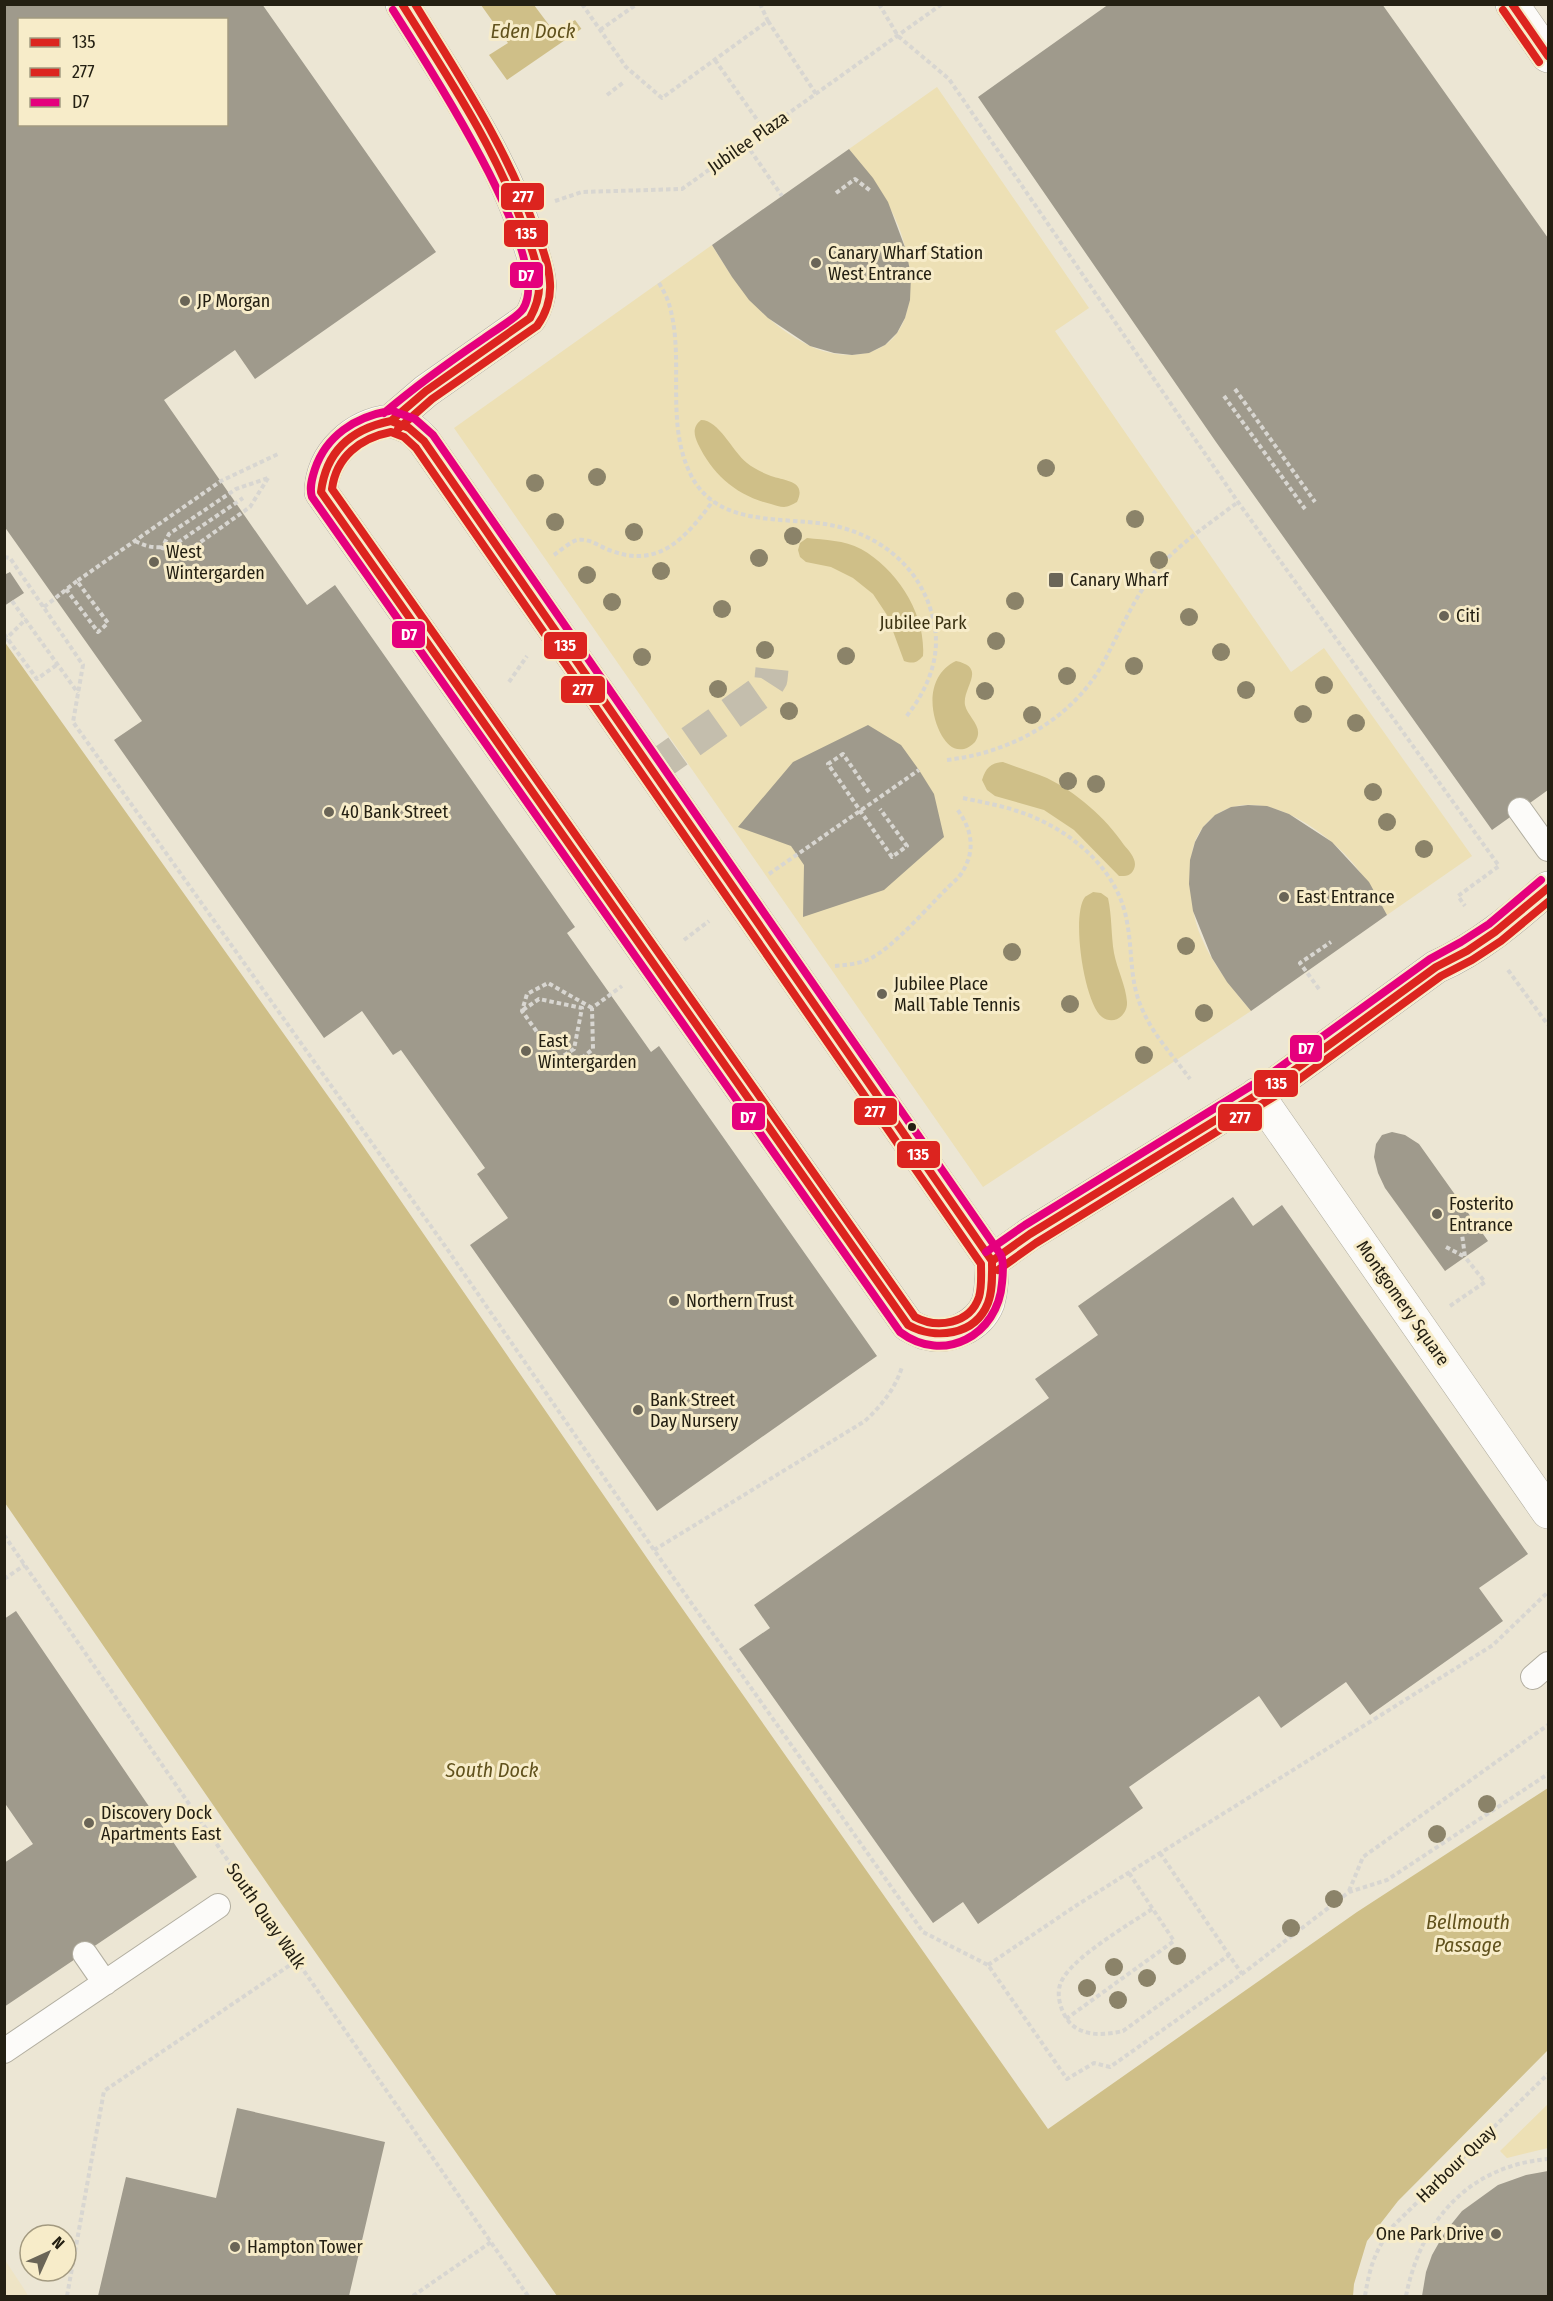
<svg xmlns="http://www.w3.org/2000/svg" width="1553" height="2301" viewBox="0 0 1553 2301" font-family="'Fira Sans Condensed',sans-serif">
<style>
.built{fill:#eee4c5}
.green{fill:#ede0b5}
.water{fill:#cfbf88}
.pier{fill:#ece6d4}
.building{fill:#9f9a8c;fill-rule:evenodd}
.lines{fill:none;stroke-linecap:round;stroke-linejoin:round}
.minor-tunnel{stroke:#c4bead;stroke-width:33;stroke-dasharray:33 16;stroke-linecap:butt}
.service-casing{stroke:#b2aea0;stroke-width:26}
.minor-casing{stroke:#b2aea0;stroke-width:34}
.path{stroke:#d8d6d1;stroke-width:4;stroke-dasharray:4.5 3;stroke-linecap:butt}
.service{stroke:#fcfbf9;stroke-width:24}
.minor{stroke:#fcfbf9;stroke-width:33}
.path-bridge{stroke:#d8d6d1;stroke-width:4;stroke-dasharray:4.5 3;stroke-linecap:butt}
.bus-1-casing{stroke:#f7ecc9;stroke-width:12}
.bus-2-casing{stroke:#f7ecc9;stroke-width:12}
.bus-3-casing{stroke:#f7ecc9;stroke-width:12}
.bus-1{stroke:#dc241f;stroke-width:8}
.bus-2{stroke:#dc241f;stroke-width:8}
.bus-3{stroke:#e5007d;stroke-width:8}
.tree{fill:#8b8369}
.poi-dot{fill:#6a6557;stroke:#f7ecc9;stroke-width:2}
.bus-dot{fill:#242013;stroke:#f7ecc9;stroke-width:2}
.labels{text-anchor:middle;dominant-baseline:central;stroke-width:6;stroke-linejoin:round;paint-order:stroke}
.street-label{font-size:18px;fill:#242013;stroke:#f7ecc9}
.poi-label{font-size:18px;fill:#242013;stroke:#f7ecc9;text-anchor:start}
.park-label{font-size:18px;fill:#3b3212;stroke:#f7ecc9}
.water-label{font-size:20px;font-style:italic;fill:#61521d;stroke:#f7ecc9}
.line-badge{stroke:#f7ecc9;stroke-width:2}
.badge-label{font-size:16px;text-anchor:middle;font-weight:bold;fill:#fff}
</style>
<rect width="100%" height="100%" fill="#ece6d4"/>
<path class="built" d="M5,2260L26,2292L28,2296H5Z"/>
<path class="green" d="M937,87L1089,308L1055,331L1291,672L1324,648L1472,856L1387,915C1377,896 1366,879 1352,862C1320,825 1246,776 1204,826C1192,840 1190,859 1191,877C1192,888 1192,899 1193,909C1199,948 1227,982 1251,1011L983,1187L454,428L712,245C737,287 764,323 808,345C824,353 844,357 861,354C922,345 915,267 898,225C887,197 867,174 849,149Z
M1548,2104V2148L1507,2158L1500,2151Z"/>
<path class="water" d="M481,5H616L507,80L489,55L508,43Z
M701,420C719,420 732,451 747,463C753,468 763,473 771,476C786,481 807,481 797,502C793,504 788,507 784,507C780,507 775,505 771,504C737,496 713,475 698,444C694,435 692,427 701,420Z
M807,538C825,540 844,540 861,549C897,569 926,614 923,656C917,663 913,664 904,661L887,615L873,594L853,578L831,567L806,562L800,557L798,550L800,543Z
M4,641L343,1117L658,1574L1048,2129L1357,1912L1548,1788V2050L1398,2201L1367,2241L1354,2284L1353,2296H557L280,1902L5,1503Z
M956,661C988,668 962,687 965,705C968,718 985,727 975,742C972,745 968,748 964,749C953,751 947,744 942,736C928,711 927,675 956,661Z
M1003,762C1018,768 1033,772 1047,778C1077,793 1105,817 1124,845C1129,851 1138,860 1134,869C1131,876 1126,876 1119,876L1074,830L1044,810L995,796L987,790L982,780C986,768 990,763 1003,762Z
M1093,892L1101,893L1108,898C1112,916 1111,935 1114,953C1117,969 1126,986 1127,1002C1128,1015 1114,1026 1102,1017C1084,1003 1071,915 1085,897C1086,896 1092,893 1093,892Z"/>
<path class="pier" d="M619,4L583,31L575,20L555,33L534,5Z"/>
<path class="building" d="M4,4H262L436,252L255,379L235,350L164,400L307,605L335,585L575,927L567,933L651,1052L659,1046L877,1356L657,1511L470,1245L508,1218L477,1174L485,1168L401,1050L393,1055L362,1011L324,1038L114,740L142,721L4,526ZM20,20H226V124H20Z
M1109,4H1382L1548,238V790L1492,830L1216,442L978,97Z
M849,149L873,178L888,202L906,250L911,276L910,300L905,318L897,333L885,345L869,353L852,355L834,353L810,346L768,318L749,300L732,277L712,245Z
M10,572L24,593L4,606V575Z
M868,725L901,745L919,770L934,794L944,837L884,890L803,917L804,865L791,846L738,827L793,762Z
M1248,805L1267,806L1289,814L1332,842L1369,882L1387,915L1251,1011L1227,982L1212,958L1193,911L1189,884L1190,860L1195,842L1203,827L1215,815L1231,807Z
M1392,1132L1405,1135L1419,1144L1488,1241L1445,1271L1385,1188L1378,1173L1374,1157L1376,1144L1382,1135Z
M1233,1197L1253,1226L1282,1205L1528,1554L1479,1588L1503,1621L1370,1715L1346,1682L1281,1728L1259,1696L1129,1787L1143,1808L978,1924L963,1902L933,1923L739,1649L770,1628L754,1605L1049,1398L1035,1379L1098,1335L1078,1306Z
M16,1611L197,1877L4,2007V1863L33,1844L4,1802V1619Z
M237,2108L385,2142L349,2296H98L126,2177L216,2198Z
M1548,2171V2296H1422L1426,2272L1432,2255L1445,2232L1462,2211L1498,2185L1526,2175Z"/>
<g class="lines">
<path class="minor-tunnel" d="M651,770L764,690L771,679L772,669"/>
<defs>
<path id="service" d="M1520,810L1548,849
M1533,1677L1548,1664
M85,1954L105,1983
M4,2051L218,1906"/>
<path id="minor" d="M1512,4L1548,56
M391,421C406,424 414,430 424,441L992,1261C992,1275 992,1289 988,1303C979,1326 949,1340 925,1333C919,1331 913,1328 908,1325L321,492C322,454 354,425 391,421Z
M391,421L426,391L530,318C537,306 541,293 539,279C537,265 532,252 528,239C502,157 447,77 402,4
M1257,1094L1548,1512
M992,1261L1030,1234L1278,1082L1436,967C1479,948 1513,919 1548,888"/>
</defs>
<use href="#service" class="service-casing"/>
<use href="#minor" class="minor-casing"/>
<path class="path" d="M582,4L626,67L662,98L768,21L760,4
M879,4L898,36L949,79L1238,502L1499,866L1458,896L1465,906
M768,21L816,94
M600,30L637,4
M715,60L765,131
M607,95L624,82
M746,144L782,196
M836,193L855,179L872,192
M555,201L582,192L682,189L942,4
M659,283C663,290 667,297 669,304C686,360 663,425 693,479C720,526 780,517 825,524C875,532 917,563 931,611C944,651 930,686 906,717
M1235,389L1315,502
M1224,396L1305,509
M268,478L250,507L185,553L162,548L169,534L236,489Z
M135,541C149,548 158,549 174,545L243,498
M554,555C561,550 570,542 577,540C591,538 599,547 612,551C660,569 687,536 713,501
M4,557L10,558L83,665L73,722L445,1246L654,1550L923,1932L988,1965L1067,2079L1094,2063L1110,2067L1242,1974L1349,1892L1387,1880L1548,1774
M66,589L98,632L108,623L77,581L221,481L278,454
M12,601L78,693
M44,607L77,581
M4,634L37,679L58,664
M509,682L527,656
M947,760C1009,753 1071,720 1102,665C1119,634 1132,601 1154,573C1177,545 1209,524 1238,502
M869,792L843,754L828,764L892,857L907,846L880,809
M963,798C981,802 999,805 1017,811C1067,827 1118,867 1127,922C1133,953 1129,982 1143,1011C1154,1036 1174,1057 1190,1079
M769,874L919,770
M684,940L709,921
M835,966C846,965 857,964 867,960C893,950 935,898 958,878C976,855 974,832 957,809
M1508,970L1548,1025
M1319,989L1300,963L1331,942
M592,1008L548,983L527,994L522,1011L557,1060L573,1065L593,1049L592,1008L622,986
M523,1010L539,999L582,1008L574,1049L557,1060
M1446,1247L1465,1257L1462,1234
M1450,1306L1485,1282L1465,1257
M4,1535L240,1878
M654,1550L865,1421C882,1405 895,1389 902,1367
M4,1579L25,1565
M1160,1853L1242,1974
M1349,1891L1363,1857L1548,1725
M253,1897L528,2296
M1152,1909C1130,1924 1067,1960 1060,1985C1056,1997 1062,2015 1071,2024C1085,2037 1106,2035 1123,2031L1229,1955
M988,1965L1077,1905L1493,1645L1548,1592
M1066,2019L1174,1941L1129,1873
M4,2296H5
M67,2296L104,2091L296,1961
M413,2296L491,2242
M1365,2296C1370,2266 1374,2254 1391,2228L1548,2074
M1406,2296C1421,2221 1468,2166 1548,2159"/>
<use href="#service" class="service"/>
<use href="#minor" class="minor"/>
<path class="path-bridge" d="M4,641L26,619"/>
<defs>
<path id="bus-1" d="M1512,4L1548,56
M391,421L409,428L424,441L992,1261C992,1274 993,1290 988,1303C975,1336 935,1340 908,1325L321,492C326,451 351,429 391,421Z
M391,421L426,391L530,318C536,307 540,296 539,283C538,264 530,244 523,226C495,146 447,76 402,4
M992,1261L1030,1234L1278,1082L1436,967L1467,951L1495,932L1548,888"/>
<path id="bus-2" d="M1503,10L1539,62
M398,429L432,399L537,326C546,314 551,298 550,283C549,264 541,244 534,226C506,146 459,76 415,4
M391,432L404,437L416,448L981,1264C981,1275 982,1287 979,1297C970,1324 937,1329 915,1317L332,489C336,457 360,438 391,432Z
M998,1270L1036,1243L1283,1091L1441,976L1472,960L1501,941L1548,902"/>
<path id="bus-3" d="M389,411C355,417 326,436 315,469C312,478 309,488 312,497L900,1332C944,1365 998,1335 1002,1283C1003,1274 1004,1263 1001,1255L433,435L415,419L393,411
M384,413C416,386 449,362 483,339C493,331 516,319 523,309C556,259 423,58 393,10
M986,1252L1025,1225L1272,1073L1430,959L1461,942L1489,924L1541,880"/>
</defs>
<use href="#bus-1" class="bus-1-casing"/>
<use href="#bus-2" class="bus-2-casing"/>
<use href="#bus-3" class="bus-3-casing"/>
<use href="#bus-1" class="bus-1"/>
<use href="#bus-2" class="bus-2"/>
<use href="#bus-3" class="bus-3"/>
</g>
<g class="tree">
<circle cx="1046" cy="468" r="9"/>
<circle cx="597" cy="477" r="9"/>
<circle cx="535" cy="483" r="9"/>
<circle cx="1135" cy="519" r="9"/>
<circle cx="555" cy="522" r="9"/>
<circle cx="634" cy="532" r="9"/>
<circle cx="793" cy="536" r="9"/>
<circle cx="759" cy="558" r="9"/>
<circle cx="1159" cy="560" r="9"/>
<circle cx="661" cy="571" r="9"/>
<circle cx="587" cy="575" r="9"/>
<circle cx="1015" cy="601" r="9"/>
<circle cx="612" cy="602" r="9"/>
<circle cx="722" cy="609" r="9"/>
<circle cx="1189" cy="617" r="9"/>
<circle cx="996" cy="641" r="9"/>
<circle cx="765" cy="650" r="9"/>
<circle cx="1221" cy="652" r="9"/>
<circle cx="846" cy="656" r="9"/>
<circle cx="642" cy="657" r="9"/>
<circle cx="1134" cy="666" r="9"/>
<circle cx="1067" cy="676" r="9"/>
<circle cx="1324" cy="685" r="9"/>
<circle cx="718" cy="689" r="9"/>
<circle cx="1246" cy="690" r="9"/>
<circle cx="985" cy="691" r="9"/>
<circle cx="789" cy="711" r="9"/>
<circle cx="1303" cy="714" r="9"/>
<circle cx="1032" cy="715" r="9"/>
<circle cx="1356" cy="723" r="9"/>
<circle cx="1068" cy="781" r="9"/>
<circle cx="1096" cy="784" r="9"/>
<circle cx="1373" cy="792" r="9"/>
<circle cx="1387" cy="822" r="9"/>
<circle cx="1424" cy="849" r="9"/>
<circle cx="1186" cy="946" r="9"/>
<circle cx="1012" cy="952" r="9"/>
<circle cx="1070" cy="1004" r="9"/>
<circle cx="1204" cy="1013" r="9"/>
<circle cx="1144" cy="1055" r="9"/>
<circle cx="1487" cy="1804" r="9"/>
<circle cx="1437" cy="1834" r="9"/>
<circle cx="1334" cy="1899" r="9"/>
<circle cx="1291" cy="1928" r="9"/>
<circle cx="1177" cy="1956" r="9"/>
<circle cx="1114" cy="1967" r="9"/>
<circle cx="1147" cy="1978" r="9"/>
<circle cx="1087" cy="1988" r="9"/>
<circle cx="1118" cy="2000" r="9"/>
</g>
<g class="poi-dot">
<circle cx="816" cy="263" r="6"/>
<circle cx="185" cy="301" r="6"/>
<circle cx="154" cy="562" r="6"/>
<rect x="1048" y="572" width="16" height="16" rx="3"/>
<circle cx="1444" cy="616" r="6"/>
<circle cx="329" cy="812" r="6"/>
<circle cx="1284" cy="897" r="6"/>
<circle cx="882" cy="994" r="6"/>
<circle cx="526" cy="1051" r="6"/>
<circle cx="1437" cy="1214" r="6"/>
<circle cx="674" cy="1301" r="6"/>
<circle cx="638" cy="1410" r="6"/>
<circle cx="89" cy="1823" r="6"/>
<circle cx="1496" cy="2234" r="6"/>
<circle cx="235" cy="2247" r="6"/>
</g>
<circle class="bus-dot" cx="912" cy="1127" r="5"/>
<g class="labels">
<g class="street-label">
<text transform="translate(748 142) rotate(-35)">Jubilee Plaza</text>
<text transform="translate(1403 1303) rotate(55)">Montgomery Square</text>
<text transform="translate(266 1916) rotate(55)">South Quay Walk</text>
<text transform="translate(1456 2164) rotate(-44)">Harbour Quay</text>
</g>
<g class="poi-label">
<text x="828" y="253">Canary Wharf Station<tspan x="828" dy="21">West Entrance</tspan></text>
<text x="197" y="301">JP Morgan</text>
<text x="166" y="552">West<tspan x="166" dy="21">Wintergarden</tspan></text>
<text x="1070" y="580">Canary Wharf</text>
<text x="1456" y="616">Citi</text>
<text x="341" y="812">40 Bank Street</text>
<text x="1296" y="897">East Entrance</text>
<text x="894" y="984">Jubilee Place<tspan x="894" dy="21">Mall Table Tennis</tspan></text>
<text x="538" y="1041">East<tspan x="538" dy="21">Wintergarden</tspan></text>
<text x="1449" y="1204">Fosterito<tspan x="1449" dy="21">Entrance</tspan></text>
<text x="686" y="1301">Northern Trust</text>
<text x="650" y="1400">Bank Street<tspan x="650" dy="21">Day Nursery</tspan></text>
<text x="101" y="1813">Discovery Dock<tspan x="101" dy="21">Apartments East</tspan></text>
<text x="1484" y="2234" text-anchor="end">One Park Drive</text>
<text x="247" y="2247">Hampton Tower</text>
</g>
<g class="park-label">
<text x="923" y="623">Jubilee Park</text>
</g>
<g class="water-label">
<text x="533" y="31">Eden Dock</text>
<text x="492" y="1770">South Dock</text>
<text x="1468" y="1922">Bellmouth<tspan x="1468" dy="23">Passage</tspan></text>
</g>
</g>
<g class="line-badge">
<rect x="500" y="182" width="45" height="29" rx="6" fill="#dc241f"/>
<rect x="503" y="219" width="46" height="29" rx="6" fill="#dc241f"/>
<rect x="509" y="261" width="35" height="28" rx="6" fill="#e5007d"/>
<rect x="391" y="620" width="35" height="29" rx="6" fill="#e5007d"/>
<rect x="543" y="631" width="45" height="29" rx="6" fill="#dc241f"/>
<rect x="560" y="675" width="46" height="29" rx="6" fill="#dc241f"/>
<rect x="1289" y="1034" width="34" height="29" rx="6" fill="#e5007d"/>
<rect x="1253" y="1069" width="46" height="29" rx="6" fill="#dc241f"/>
<rect x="853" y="1097" width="45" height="29" rx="6" fill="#dc241f"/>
<rect x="731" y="1102" width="35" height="29" rx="6" fill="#e5007d"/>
<rect x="1217" y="1103" width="46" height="29" rx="6" fill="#dc241f"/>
<rect x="896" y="1140" width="45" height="29" rx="6" fill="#dc241f"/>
</g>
<g class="badge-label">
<text x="523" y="202">277</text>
<text x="526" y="239">135</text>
<text x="526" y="281">D7</text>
<text x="409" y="640">D7</text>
<text x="565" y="651">135</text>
<text x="583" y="695">277</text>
<text x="1306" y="1054">D7</text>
<text x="1276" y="1089">135</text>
<text x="875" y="1117">277</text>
<text x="748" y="1123">D7</text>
<text x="1240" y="1123">277</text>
<text x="918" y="1160">135</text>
</g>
<rect width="1553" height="2301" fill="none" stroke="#242013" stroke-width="12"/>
<rect x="18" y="18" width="210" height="108" fill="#f7ecc9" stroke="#a39a80" stroke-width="1.5"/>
<rect x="30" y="38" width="30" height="9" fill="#dc241f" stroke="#a39a80" stroke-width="1.5"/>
<text x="72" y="48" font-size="18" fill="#242013">135</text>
<rect x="30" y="68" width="30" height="9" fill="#dc241f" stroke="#a39a80" stroke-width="1.5"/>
<text x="72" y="78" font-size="18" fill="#242013">277</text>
<rect x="30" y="98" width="30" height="9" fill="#e5007d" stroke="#a39a80" stroke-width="1.5"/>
<text x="72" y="108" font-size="18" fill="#242013">D7</text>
<g transform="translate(48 2253) rotate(45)"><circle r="28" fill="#f7ecc9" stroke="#a39a80" stroke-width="1.5"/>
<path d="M0-4.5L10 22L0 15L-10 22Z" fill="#6a6557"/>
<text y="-9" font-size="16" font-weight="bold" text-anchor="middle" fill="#242013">N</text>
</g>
</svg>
